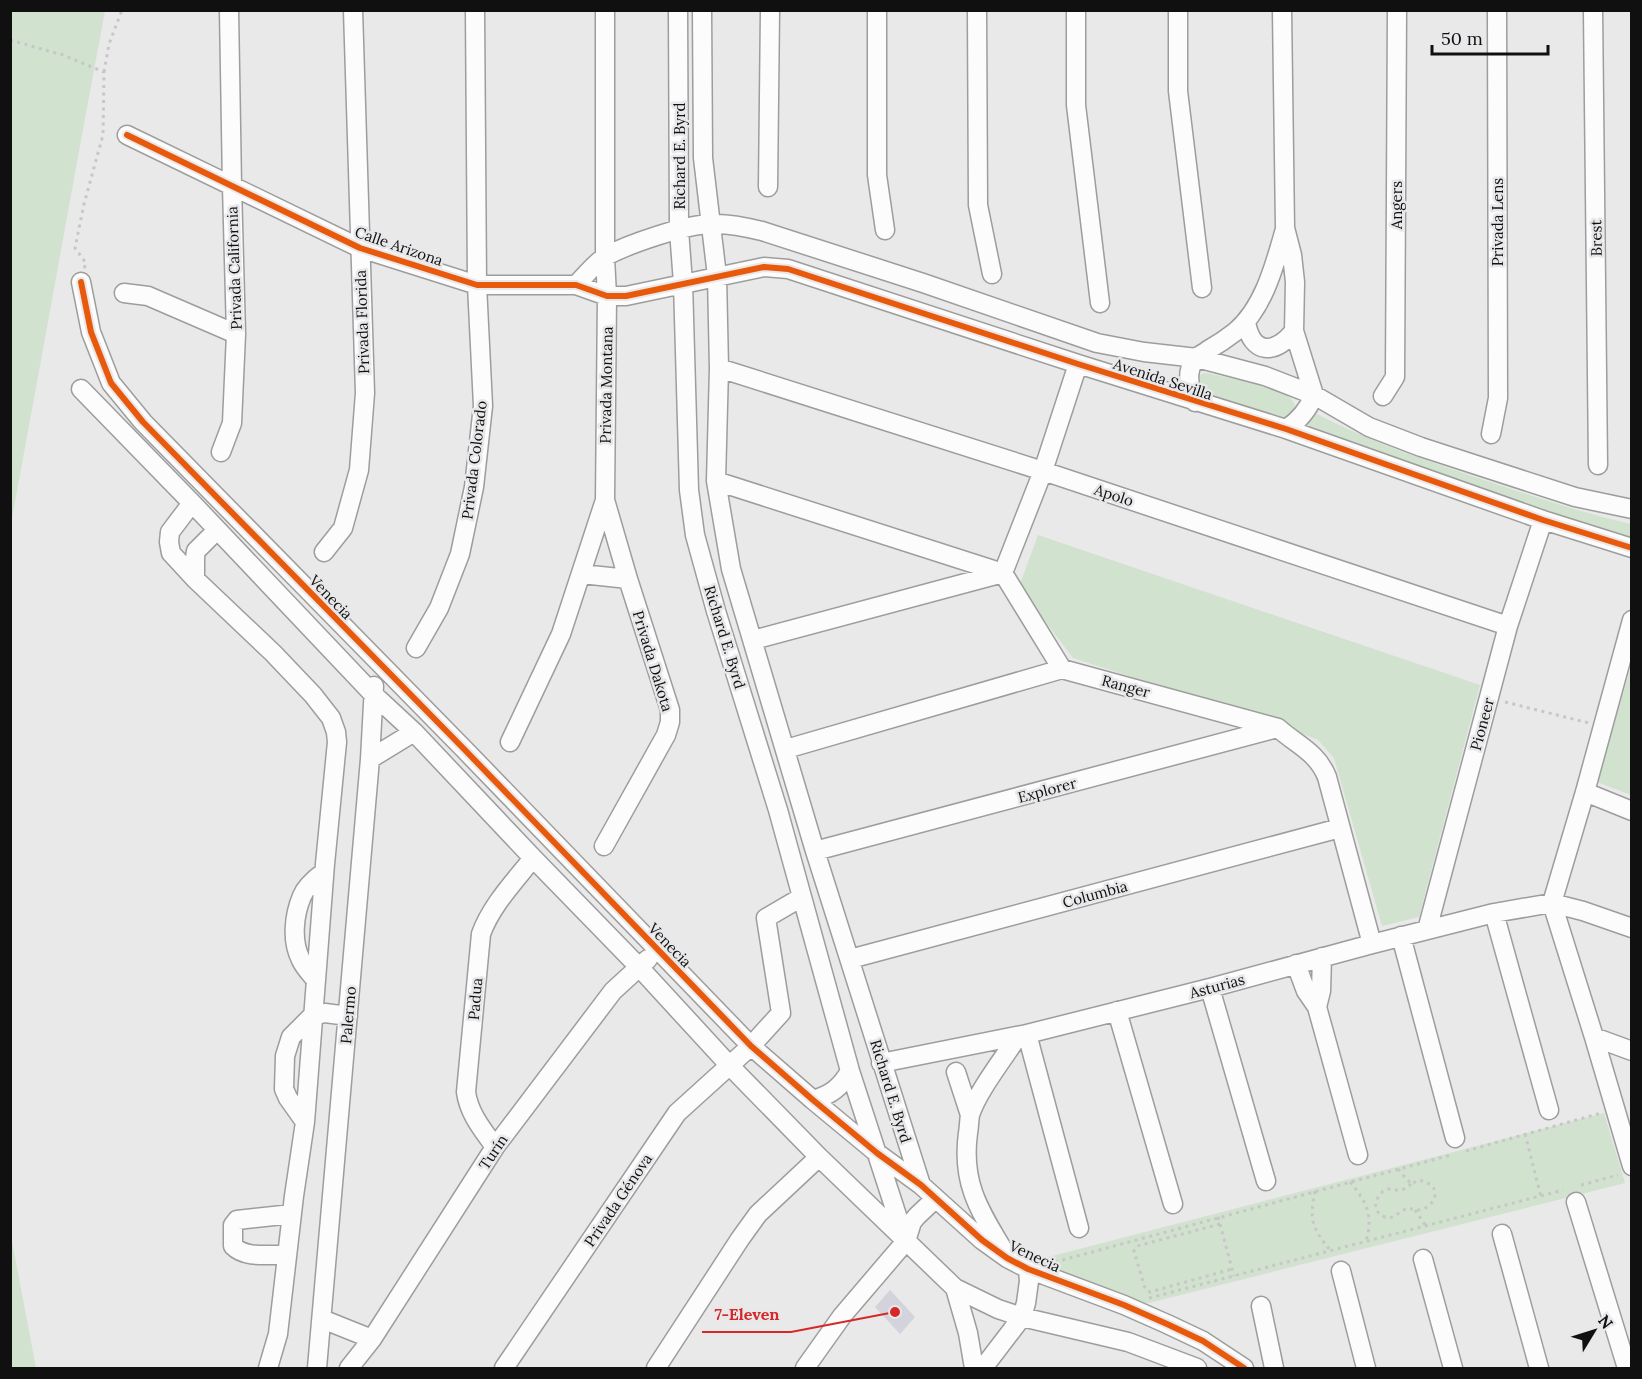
<svg xmlns="http://www.w3.org/2000/svg" width="1642" height="1379" viewBox="0 0 1642 1379" font-family="Lora,serif">
<style>
.green{fill:#d1e2cf}
.building{fill:#d3d3dc}
.lines{fill:none;stroke-linecap:round;stroke-linejoin:round}
.minor-casing{stroke:#9d9d9e;stroke-width:21}
.path{stroke:#c7c7c7;stroke-width:3;stroke-dasharray:3 4.5;stroke-linecap:butt}
.minor{stroke:#fcfcfc;stroke-width:18}
.cycleway-casing{stroke:#e8e8ea;stroke-width:10}
.cycleway{stroke:#e8590c;stroke-width:6}
.labels{text-anchor:middle;dominant-baseline:central;stroke-width:5;stroke-linejoin:round;paint-order:stroke}
.street-label{font-size:15px;fill:#101011;stroke:#e8e8ea}
.leader{fill:none;stroke:#d62828;stroke-width:2}
.callout-dot{fill:#d62828;stroke:#e8e8ea;stroke-width:2}
.callout-label{font-size:16px;text-anchor:middle;font-weight:bold;fill:#d62828;stroke:#e8e8ea;stroke-width:5;stroke-linejoin:round;paint-order:stroke}
</style>
<rect width="100%" height="100%" fill="#e9e9e9"/>
<path class="green" d="M11,10L105,11C73,181 43,352 11,523Z
M1203,373H1206C1224,377 1278,387 1290,398C1294,401 1295,405 1296,410L1287,418H1281C1254,407 1226,403 1198,394L1197,378Z
M1313,412C1368,441 1427,461 1487,481C1535,497 1582,513 1631,524V539L1305,429Z
M1038,535L1480,685L1419,917L1382,926L1334,758L1318,740L1291,729L1073,658L1019,587Z
M1630,670H1632L1631,795L1597,782Z
M1604,1113L1625,1183L1137,1306L1033,1261Z
M11,1236L36,1368H11Z"/>
<path class="building" d="M890,1290L915,1317L900,1334L875,1307Z"/>
<g class="lines">
<defs>
<path id="minor" d="M678,10L679,230L683,283L689,490L695,535L716,611L778,810L850,1071L905,1240
M702,10L703,158L717,276L719,368L716,481L731,569L815,851L921,1185
M877,10V175L885,230
M977,10L978,205L992,274
M1076,10V105L1100,303
M1178,10V91L1202,288
M1282,10L1285,228L1292,255L1295,282L1294,331L1314,395C1308,410 1300,420 1286,429
M1593,10L1598,465
M127,135L360,248L477,285H576L607,296H626L764,267L788,269L1078,364L1286,429L1543,520L1632,548
M768,187L770,10
M81,282L91,332L111,383L143,422L464,749L751,1046L813,1100L877,1153L921,1185L982,1240L1007,1258L1028,1269L1124,1305L1167,1324L1203,1341L1244,1368
M576,285C585,276 595,263 606,256C629,244 686,224 712,224C729,223 746,227 762,231L923,283L1097,343L1144,352L1197,358L1265,376L1314,395L1369,427L1421,447L1575,497L1632,509
M124,293L148,296L236,334
M1246,322C1252,355 1275,355 1294,331
M719,368L1043,471L1508,626
M81,389L192,503L373,694L414,732L533,858L639,967L730,1066L819,1157L955,1288L998,1309L1022,1317L1128,1342L1197,1368
M1383,396L1395,377L1397,10
M1195,402C1189,388 1185,371 1196,358C1199,355 1205,353 1208,350C1217,345 1226,339 1235,332C1264,308 1275,264 1285,229
M1491,434L1498,398L1497,10
M221,452L232,423L236,334L232,186L229,10
M716,481L1003,573
M192,503L170,532L169,542L171,553L195,579L273,653L313,695L331,718L336,732L337,742L325,864L305,1122L294,1196L278,1334L268,1368
M324,552L343,528L359,470L365,393L353,10
M1003,573L1062,669L1278,728C1297,745 1317,752 1327,777L1372,944
M1003,573L1043,471L1078,364
M582,574L628,579
M195,579V558L196,551L217,530
M753,640L1003,573
M416,648L439,608L460,554L474,487L483,406L477,285L475,10
M510,742L561,634L605,500L607,296L605,257V10
M786,749L1062,669
M370,759L414,732
M1585,792L1632,811
M604,846L666,735L670,722V710L628,579L605,500
M815,851L1277,728
M1552,903L1585,792L1632,620
M1552,903L1594,1037L1632,1166
M1494,913L1549,1110
M1427,930L1508,626L1543,520
M1401,936L1455,1138
M850,959L1340,828
M1296,964L1306,991L1317,1007L1358,1155
M315,979C310,973 304,967 301,960C291,941 294,915 302,896C306,886 316,878 324,872
M1210,988L1266,1181
M1317,1007L1321,991L1322,957
M1117,1011L1173,1204
M1027,1034L1079,1228
M1594,1037L1632,1051
M881,1063L1027,1034L1210,988L1372,944L1494,913L1552,903L1583,911L1632,928
M956,1072L970,1115
M813,1100C831,1095 841,1087 850,1071
M305,1122L288,1098L284,1089L285,1056L291,1037L312,1016L325,1013L348,1016
M495,1147C483,1130 469,1114 466,1092L481,934C491,906 514,882 533,858
M1576,1202L1627,1368
M1502,1234L1539,1368
M1005,1253C980,1211 961,1184 968,1133C969,1128 969,1121 970,1115C977,1092 1004,1058 1018,1036
M287,1255C270,1254 246,1259 233,1246V1225L237,1220L292,1214
M1423,1259L1453,1368
M1341,1271L1366,1368
M955,1288L968,1333L974,1368
M1261,1306L1274,1368
M322,1319L372,1339
M317,1368L370,759L374,686
M349,1368L372,1339L495,1147L613,991L648,959
M504,1368L677,1113L751,1046L781,1013L766,918L802,897
M656,1368L740,1239L758,1214L819,1157
M805,1368L842,1316L906,1241L912,1222L917,1216L935,1199
M983,1368L1022,1317L1026,1303L1029,1281L1028,1269"/>
</defs>
<use href="#minor" class="minor-casing"/>
<path class="path" d="M10,40L63,55L104,72L103,135L84,204L75,248L86,263L84,269
M104,72L109,44L122,10
M1505,702L1589,723
M1525,1134L1541,1197
M1466,1151L1601,1113
M1398,1169L1411,1184L1419,1180C1427,1182 1435,1185 1435,1194C1435,1204 1424,1211 1415,1210C1409,1209 1412,1207 1406,1209C1398,1212 1394,1220 1385,1217C1369,1211 1376,1193 1388,1189C1398,1190 1403,1192 1411,1184
M1350,1182C1366,1201 1374,1216 1366,1241
M1581,1185L1618,1175
M1315,1191C1309,1221 1312,1227 1330,1250
M1415,1210L1426,1226
M1218,1217L1234,1276
M1220,1224L1137,1246L1134,1251L1145,1288L1147,1291L1150,1292L1232,1269
M1055,1262L1451,1155
M1149,1298L1563,1190"/>
<use href="#minor" class="minor"/>
<defs>
<path id="cycleway" d="M127,135L360,248L477,285H576L607,296H626L764,267L788,269L1078,364L1286,429L1543,520L1632,548
M81,282L91,332L111,383L143,422L464,749L751,1046L813,1100L877,1153L921,1185L982,1240L1007,1258L1028,1269L1124,1305L1167,1324L1203,1341L1244,1368"/>
</defs>
<use href="#cycleway" class="cycleway-casing"/>
<use href="#cycleway" class="cycleway"/>
</g>
<g class="labels">
<g class="street-label">
<text transform="translate(679 156) rotate(-90)">Richard E. Byrd</text>
<text transform="translate(1396 205) rotate(-90)">Angers</text>
<text transform="translate(1497 222) rotate(-90)">Privada Lens</text>
<text transform="translate(1596 238) rotate(-91)">Brest</text>
<text transform="translate(399 246) rotate(19)">Calle Arizona</text>
<text transform="translate(234 268) rotate(-92)">Privada California</text>
<text transform="translate(362 322) rotate(-92)">Privada Florida</text>
<text transform="translate(1163 379) rotate(18)">Avenida Sevilla</text>
<text transform="translate(606 385) rotate(-89)">Privada Montana</text>
<text transform="translate(474 460) rotate(-83)">Privada Colorado</text>
<text transform="translate(1114 495) rotate(18)">Apolo</text>
<text transform="translate(331 597) rotate(46)">Venecia</text>
<text transform="translate(725 637) rotate(73)">Richard E. Byrd</text>
<text transform="translate(653 661) rotate(73)">Privada Dakota</text>
<text transform="translate(1126 686) rotate(15)">Ranger</text>
<text transform="translate(1482 724) rotate(-75)">Pioneer</text>
<text transform="translate(1047 790) rotate(-15)">Explorer</text>
<text transform="translate(1095 894) rotate(-15)">Columbia</text>
<text transform="translate(670 945) rotate(46)">Venecia</text>
<text transform="translate(1217 986) rotate(-15)">Asturias</text>
<text transform="translate(475 999) rotate(-85)">Padua</text>
<text transform="translate(348 1015) rotate(-85)">Palermo</text>
<text transform="translate(891 1091) rotate(73)">Richard E. Byrd</text>
<text transform="translate(493 1152) rotate(-56)">Turín</text>
<text transform="translate(618 1200) rotate(-56)">Privada Génova</text>
<text transform="translate(1035 1256) rotate(25)">Venecia</text>
</g>
</g>
<path class="leader" d="M895 1312L791 1332H702"/>
<circle class="callout-dot" cx="895" cy="1312" r="6"/>
<g class="callout-label">
<text x="747" y="1320">7-Eleven</text>
</g>
<rect width="1642" height="1379" fill="none" stroke="#101011" stroke-width="24"/>
<g transform="translate(1594 1331) rotate(52)" stroke="#e8e8ea" stroke-width="4.5" paint-order="stroke">
<path d="M0-4.5L10 22L0 15L-10 22Z" fill="#101011"/>
<text y="-9" font-size="16" font-weight="bold" text-anchor="middle" fill="#101011">N</text>
</g>
<path d="M1432 45v9h116v-9" fill="none" stroke="#101011" stroke-width="3"/>
<text x="1441" y="45" font-size="18" fill="#101011" stroke="#e8e8ea" stroke-width="4.5" paint-order="stroke">50 m</text>
</svg>
